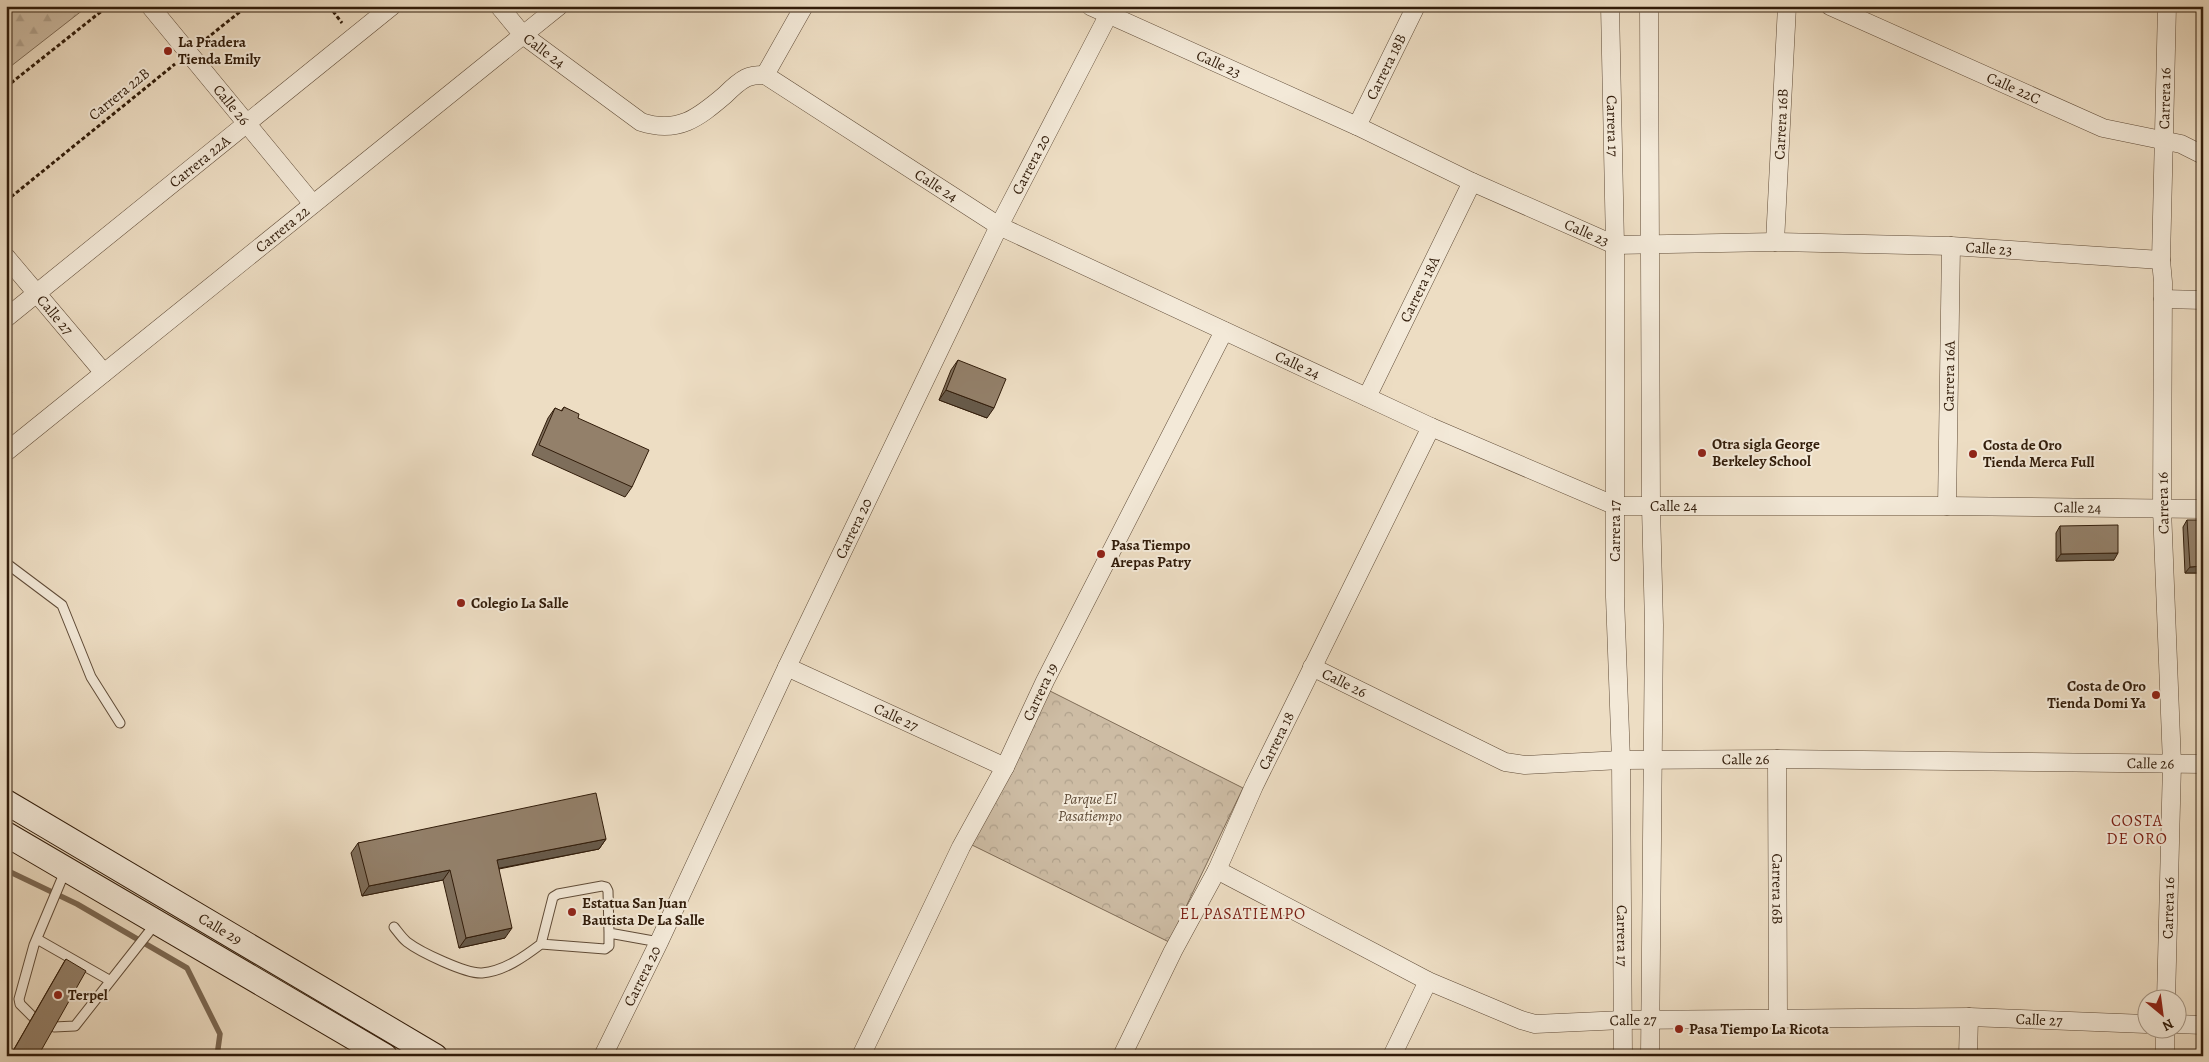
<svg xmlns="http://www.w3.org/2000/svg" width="2209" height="1062" viewBox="0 0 2209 1062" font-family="Alegreya,serif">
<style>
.forest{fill:url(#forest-firs);stroke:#7f6c57}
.park{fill:url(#park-crowns);stroke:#7f6c57}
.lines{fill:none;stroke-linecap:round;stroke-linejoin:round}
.stream{stroke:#7b6853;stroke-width:5.5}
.lane-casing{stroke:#604c38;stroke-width:11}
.street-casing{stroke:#604c38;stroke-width:19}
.secondary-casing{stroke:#311c0a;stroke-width:26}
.path{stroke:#311c0a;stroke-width:3;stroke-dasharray:4 2.5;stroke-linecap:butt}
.lane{stroke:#f3e9d8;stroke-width:9}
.street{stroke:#f3e9d8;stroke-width:18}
.secondary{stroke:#f3e9d8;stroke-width:24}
.wall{fill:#7e6e5b;stroke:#311c0a}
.shaded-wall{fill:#675a4a;stroke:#311c0a}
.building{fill:#93806a;stroke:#311c0a}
.poi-dot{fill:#8f2418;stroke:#f3e9d8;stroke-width:2}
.labels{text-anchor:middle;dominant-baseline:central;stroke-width:4;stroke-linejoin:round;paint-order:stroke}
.poi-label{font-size:15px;font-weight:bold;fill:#311c0a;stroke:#f3e9d8;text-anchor:start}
.street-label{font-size:15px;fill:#311c0a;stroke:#f3e9d8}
.park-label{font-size:15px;font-style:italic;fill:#604c38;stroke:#f3e9d8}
.neighbourhood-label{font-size:16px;letter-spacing:1px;fill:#7a1f14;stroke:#f3e9d8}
</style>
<defs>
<pattern id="forest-firs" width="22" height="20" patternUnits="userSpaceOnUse" patternTransform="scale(1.25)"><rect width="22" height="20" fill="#cdbca4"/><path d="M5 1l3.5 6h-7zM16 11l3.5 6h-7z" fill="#b0a18c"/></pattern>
<pattern id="park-crowns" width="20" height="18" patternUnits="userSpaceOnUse" patternTransform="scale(1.25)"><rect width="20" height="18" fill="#cdbca4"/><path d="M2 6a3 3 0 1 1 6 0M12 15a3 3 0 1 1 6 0" fill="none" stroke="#b0a18c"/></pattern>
</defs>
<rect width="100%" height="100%" fill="#edddc3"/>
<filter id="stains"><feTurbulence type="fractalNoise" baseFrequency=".004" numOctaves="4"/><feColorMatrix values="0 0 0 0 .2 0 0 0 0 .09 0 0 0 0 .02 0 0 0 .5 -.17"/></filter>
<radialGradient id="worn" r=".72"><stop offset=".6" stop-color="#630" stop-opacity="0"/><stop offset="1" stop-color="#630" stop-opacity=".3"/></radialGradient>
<path class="forest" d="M6,6H88L6,70Z"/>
<path class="park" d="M1050,691L1243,788L1169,942L972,845Z"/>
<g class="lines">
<path class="stream" d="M6,870L77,904L187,968L220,1034L217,1056"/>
<defs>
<path id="lane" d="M6,563L62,605L91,677L120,723
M394,927C398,932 402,938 407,942C420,952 466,974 482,973C504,971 524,957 541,944L605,949L609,946V933
M37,939L109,980
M541,944L553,897L558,894L602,886L606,887L608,891L609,933L659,942
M32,1016L20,1004L19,999L34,945L66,869
M54,1027L75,1026L156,923"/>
<g id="street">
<path id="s1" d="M150,6L313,204"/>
<path id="s2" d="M499,6L523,35L641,122C678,134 698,118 725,95C731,89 738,82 746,78C752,75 759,75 765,75L999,226L1431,427L1616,506H1947L2203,509"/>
<path id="s3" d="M1090,6L1357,126L1472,182L1615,245L1775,242L1951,246L2161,260"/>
<path id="s4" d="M1610,6L1615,245V597L1621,760L1623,1056"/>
<path d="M1649,6L1651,507L1654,625L1650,1056"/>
<path id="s5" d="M1830,6L2103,128L2181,144L2203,155"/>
<path d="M765,75L804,6"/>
<path id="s6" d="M1357,126L1416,6"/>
<path id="s7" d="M1775,242L1787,6"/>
<path id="s8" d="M6,257L104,373"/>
<path d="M2163,299L2203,300"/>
<path id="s9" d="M6,318L392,6"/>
<path id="s10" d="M1367,397L1472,182"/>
<path id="s11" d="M6,452L559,6"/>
<path id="s12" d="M1947,506L1951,246"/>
<path id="s13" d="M787,667L1005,767"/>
<path id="s14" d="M1312,667L1505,762L1525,765L1621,760L1777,759L2203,764"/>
<path id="s15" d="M1777,759L1778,1018"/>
<path id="s16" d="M1217,870L1428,981L1521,1020L1535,1024L1623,1020L1969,1017L2146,1024"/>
<path id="s17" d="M2166,1000L2172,764L2162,509L2163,282L2161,260L2167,6"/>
<path d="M2176,1024L2203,1025"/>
<path id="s18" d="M603,1056L659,942L787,667L999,226L1113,6"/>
<path id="s19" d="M861,1056L961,847L1005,767L1045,681L1224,331"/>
<path id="s20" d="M1122,1056L1173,951L1217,870L1254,786L1431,427"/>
<path d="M1392,1056L1428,981"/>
<path d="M1968,1056L1969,1017"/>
<path d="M2165,1056V1030"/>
</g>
<g id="secondary">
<path id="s21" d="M6,802L435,1056"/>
<path d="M6,834L385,1056"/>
</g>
</defs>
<use href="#lane" class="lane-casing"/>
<use href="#street" class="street-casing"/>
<use href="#secondary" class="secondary-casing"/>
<path class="path" d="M329,6L342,23
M201,43L247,6
M6,87L108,6
M6,201L175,64"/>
<use href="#lane" class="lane"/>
<use href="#street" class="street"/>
<use href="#secondary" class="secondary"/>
</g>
<path class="wall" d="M958,360L987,418L939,400L951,370Z
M564,407L578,418L632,487L625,497L532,455L548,418L555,408L561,411Z
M2187,520L2203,573H2185L2183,527Z
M2060,526L2114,560L2056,561V533Z
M606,839L599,849L499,869L505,938L459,948L443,880L362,896L351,853L358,843Z
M66,959L38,1056H10L64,962Z"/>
<path class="shaded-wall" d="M946,390L994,408L987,418L939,400Z
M2118,553L2114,560L2056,561L2061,554Z
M2203,566V573H2185L2190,567Z
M606,839L599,849L490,870L497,860Z
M450,870L443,880L362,896L369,886Z
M512,928L505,938L459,948L466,938Z"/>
<path class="building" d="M958,360L1006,379L994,408L946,390Z
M6,385L12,393L6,397Z
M564,407L579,414L578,418L649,450L632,487L539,445L555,408L562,411Z
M2187,520H2203V566L2190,567Z
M2118,525V553L2061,554L2060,526Z
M596,793L606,839L497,860L512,928L466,938L450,870L369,886L358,843Z
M66,959L86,971L38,1056H18L12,1053Z"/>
<g class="poi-dot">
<circle cx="168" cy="51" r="5"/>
<circle cx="1702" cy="453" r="5"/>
<circle cx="1973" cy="454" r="5"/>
<circle cx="1101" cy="554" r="5"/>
<circle cx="461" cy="603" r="5"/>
<circle cx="2156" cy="695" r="5"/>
<circle cx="572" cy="912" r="5"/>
<circle cx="58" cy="995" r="5"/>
<circle cx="1679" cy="1029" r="5"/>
</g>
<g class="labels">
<g class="poi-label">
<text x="178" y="42">La Pradera<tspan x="178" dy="17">Tienda Emily</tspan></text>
<text x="1712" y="444">Otra sigla George<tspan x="1712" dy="17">Berkeley School</tspan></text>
<text x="1983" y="445">Costa de Oro<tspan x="1983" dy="17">Tienda Merca Full</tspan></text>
<text x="1111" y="545">Pasa Tiempo<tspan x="1111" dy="17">Arepas Patry</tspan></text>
<text x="471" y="603">Colegio La Salle</text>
<text x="2146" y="686" text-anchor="end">Costa de Oro<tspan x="2146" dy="17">Tienda Domi Ya</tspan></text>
<text x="582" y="903">Estatua San Juan<tspan x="582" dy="17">Bautista De La Salle</tspan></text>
<text x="68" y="995">Terpel</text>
<text x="1689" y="1029">Pasa Tiempo La Ricota</text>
</g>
<g class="street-label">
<text stroke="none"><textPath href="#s2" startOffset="64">Calle 24</textPath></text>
<text stroke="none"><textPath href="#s3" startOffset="141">Calle 23</textPath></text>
<text stroke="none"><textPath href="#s6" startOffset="66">Carrera 18B</textPath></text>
<text stroke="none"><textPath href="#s5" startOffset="201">Calle 22C</textPath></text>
<text transform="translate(119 94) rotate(-39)">Carrera 22B</text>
<text stroke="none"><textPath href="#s17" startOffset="902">Carrera 16</textPath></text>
<text stroke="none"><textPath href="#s1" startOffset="128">Calle 26</textPath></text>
<text stroke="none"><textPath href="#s7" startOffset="118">Carrera 16B</textPath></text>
<text stroke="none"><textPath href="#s4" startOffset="120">Carrera 17</textPath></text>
<text stroke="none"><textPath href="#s9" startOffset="249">Carrera 22A</textPath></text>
<text stroke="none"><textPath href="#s18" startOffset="989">Carrera 20</textPath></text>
<text stroke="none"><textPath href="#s2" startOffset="528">Calle 24</textPath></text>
<text stroke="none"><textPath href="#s11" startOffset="355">Carrera 22</textPath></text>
<text stroke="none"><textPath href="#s3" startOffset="546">Calle 23</textPath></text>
<text stroke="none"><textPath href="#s3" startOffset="951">Calle 23</textPath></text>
<text stroke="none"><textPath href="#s10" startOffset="120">Carrera 18A</textPath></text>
<text stroke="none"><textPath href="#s8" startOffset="76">Calle 27</textPath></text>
<text stroke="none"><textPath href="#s2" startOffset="932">Calle 24</textPath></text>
<text stroke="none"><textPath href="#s12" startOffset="130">Carrera 16A</textPath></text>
<text transform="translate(2163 503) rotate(-91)">Carrera 16</text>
<text stroke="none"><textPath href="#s2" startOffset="1338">Calle 24</textPath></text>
<text stroke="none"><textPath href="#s2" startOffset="1742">Calle 24</textPath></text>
<text stroke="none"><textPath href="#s18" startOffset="584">Carrera 20</textPath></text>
<text transform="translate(1615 531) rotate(-90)">Carrera 17</text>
<text stroke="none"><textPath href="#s14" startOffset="36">Calle 26</textPath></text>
<text stroke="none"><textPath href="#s19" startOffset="406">Carrera 19</textPath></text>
<text stroke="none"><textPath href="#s13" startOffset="120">Calle 27</textPath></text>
<text stroke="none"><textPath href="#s20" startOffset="351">Carrera 18</textPath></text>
<text stroke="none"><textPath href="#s14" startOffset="456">Calle 26</textPath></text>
<text stroke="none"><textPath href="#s14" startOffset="861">Calle 26</textPath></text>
<text stroke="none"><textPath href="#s15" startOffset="130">Carrera 16B</textPath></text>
<text stroke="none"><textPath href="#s17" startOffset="92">Carrera 16</textPath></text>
<text stroke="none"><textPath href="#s21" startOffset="249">Calle 29</textPath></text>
<text stroke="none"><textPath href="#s4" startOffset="930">Carrera 17</textPath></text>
<text stroke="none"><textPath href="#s18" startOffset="89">Carrera 20</textPath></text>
<text stroke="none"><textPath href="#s16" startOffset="452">Calle 27</textPath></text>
<text stroke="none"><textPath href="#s16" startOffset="858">Calle 27</textPath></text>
</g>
<g class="park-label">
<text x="1090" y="799">Parque El<tspan x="1090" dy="17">Pasatiempo</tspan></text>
</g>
<g class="neighbourhood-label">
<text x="2137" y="821">COSTA<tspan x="2137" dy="18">DE ORO</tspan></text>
<text x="1243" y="914">EL PASATIEMPO</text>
</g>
</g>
<rect width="2209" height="1062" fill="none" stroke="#edddc3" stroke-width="25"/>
<rect x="8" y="8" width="2194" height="1047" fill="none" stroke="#311c0a" stroke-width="2.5"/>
<rect x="12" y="12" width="2184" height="1037" fill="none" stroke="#311c0a"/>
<g transform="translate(2162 1014) rotate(151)"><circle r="24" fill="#f3e9d8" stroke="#a59786"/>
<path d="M0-4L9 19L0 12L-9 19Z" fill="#8f2418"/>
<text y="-8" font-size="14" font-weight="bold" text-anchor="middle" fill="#311c0a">N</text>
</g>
<rect width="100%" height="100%" filter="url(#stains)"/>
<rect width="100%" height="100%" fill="url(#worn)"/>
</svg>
